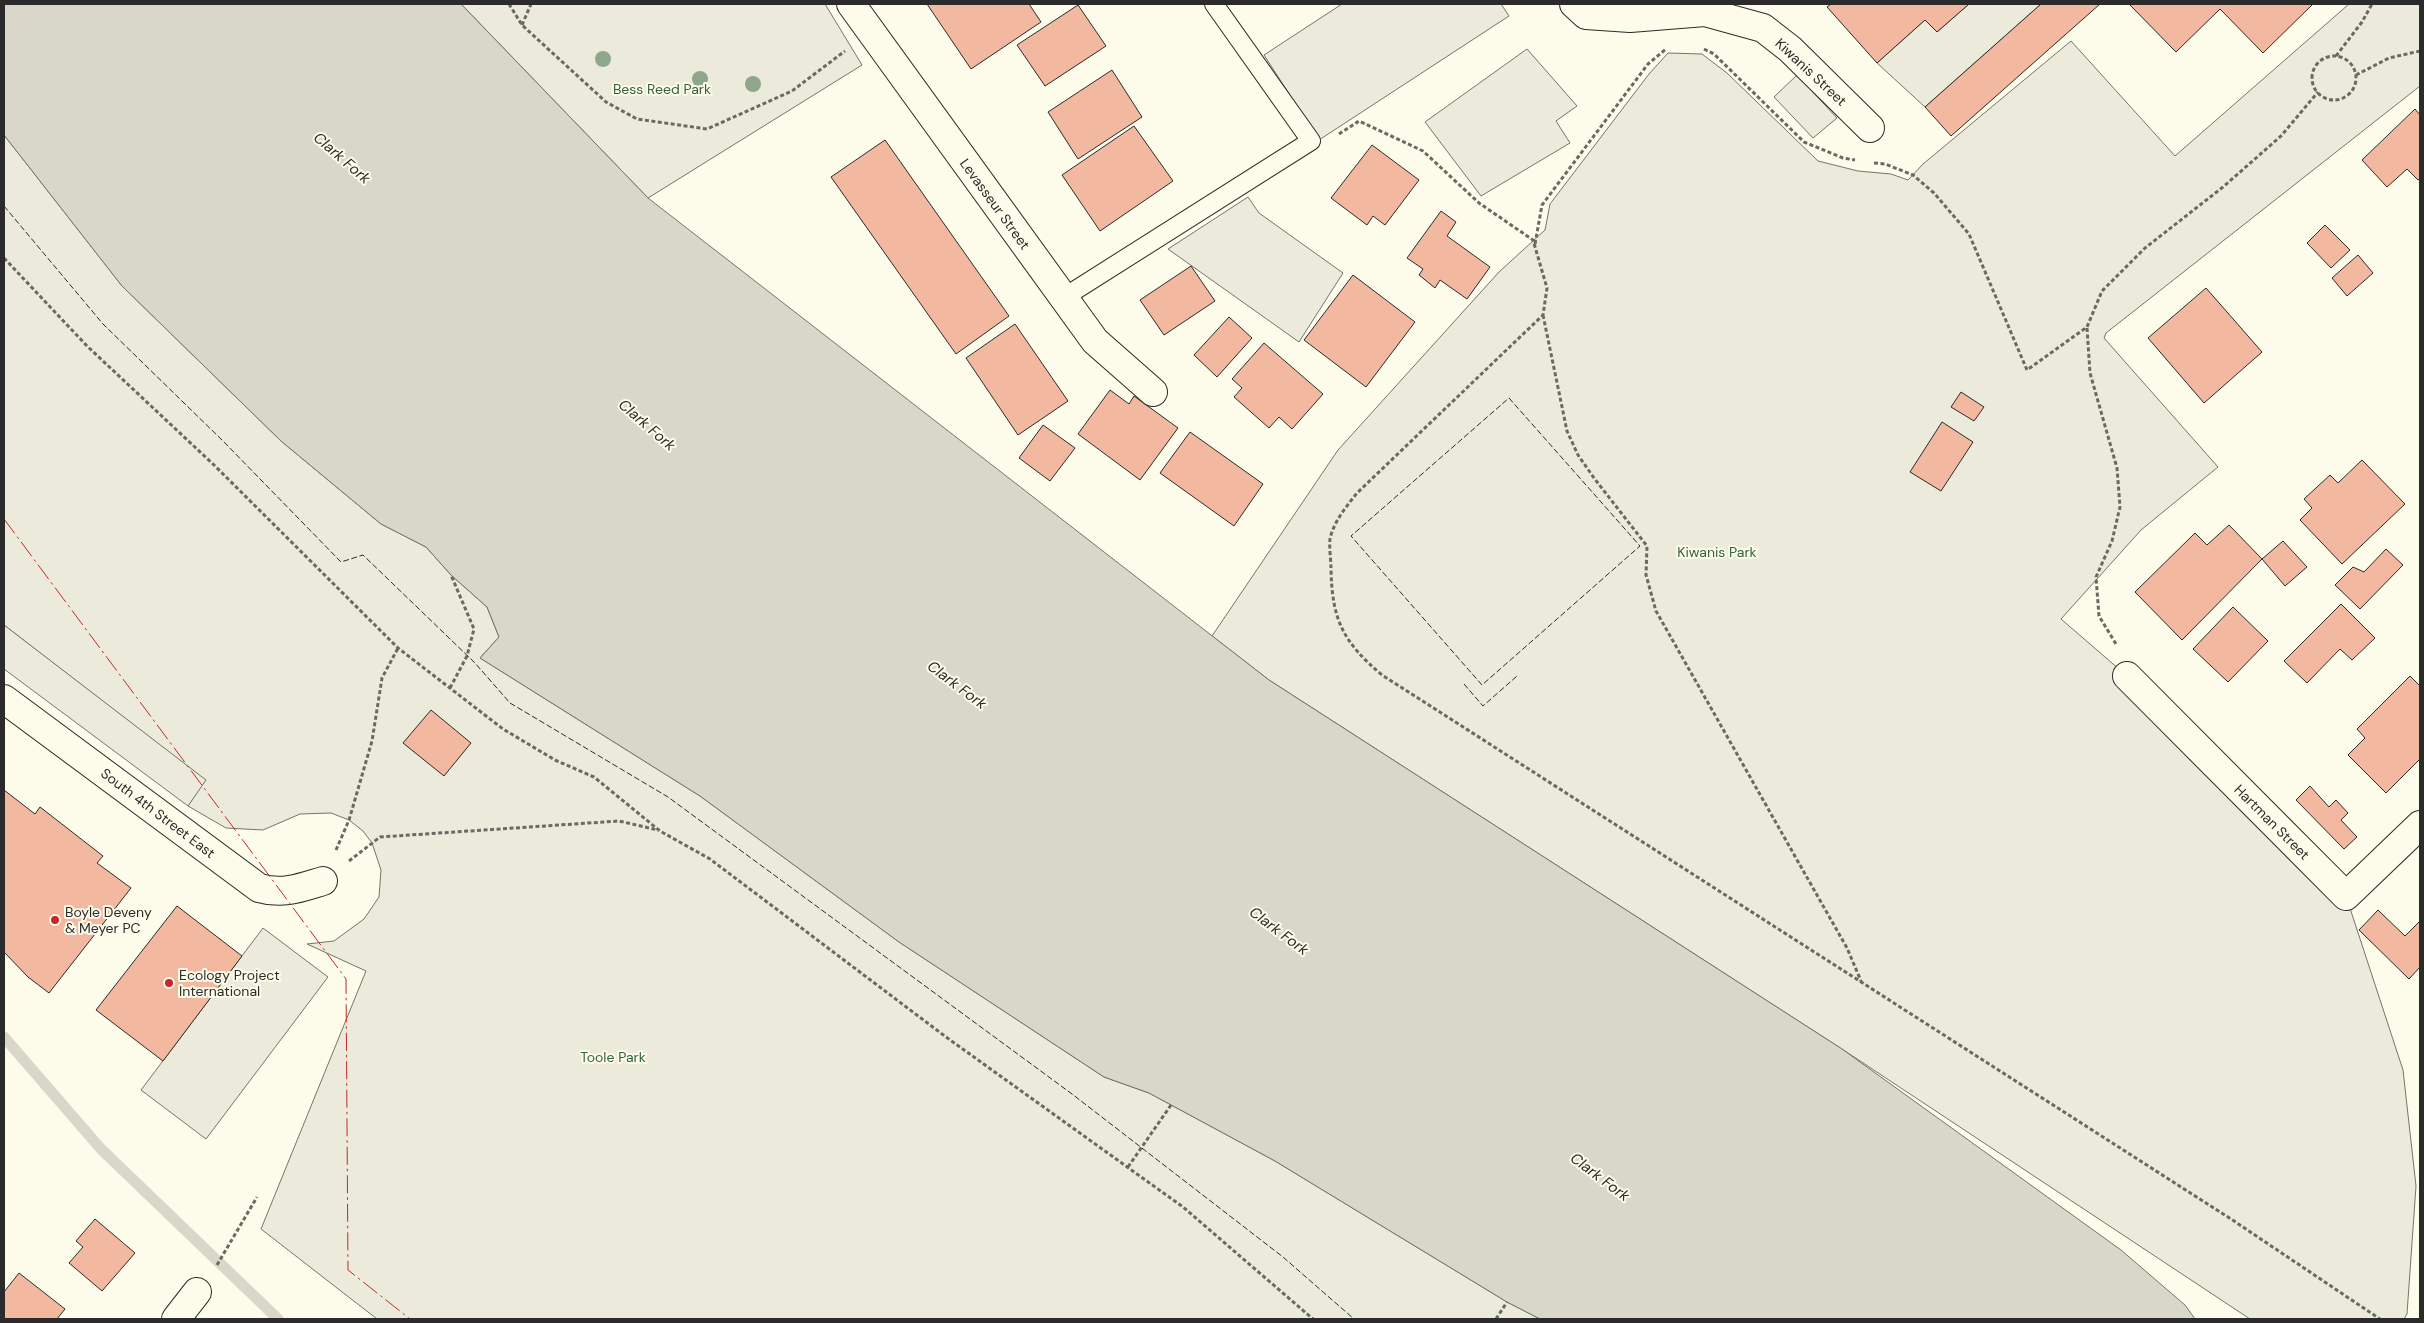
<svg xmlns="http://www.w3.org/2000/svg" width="2424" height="1323" viewBox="0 0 2424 1323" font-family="'DM Sans',sans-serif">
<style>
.green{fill:#ecebdb;stroke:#74746e}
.parking{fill:#eceadb;stroke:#74746e}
.water{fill:#d8d7c9;stroke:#74746e}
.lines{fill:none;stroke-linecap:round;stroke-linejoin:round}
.stream{stroke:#d8d7c9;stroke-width:11}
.building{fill:#f2b8a0;stroke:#2b2b2b}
.lane-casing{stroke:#2b2b2b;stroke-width:20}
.street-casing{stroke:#2b2b2b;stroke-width:30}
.path{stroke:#6a6964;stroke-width:3;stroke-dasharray:4 2.5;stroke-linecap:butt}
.lane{stroke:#fdfbea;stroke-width:18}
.street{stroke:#fdfbea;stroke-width:28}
.fence{stroke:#2b2b2b;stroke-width:1;stroke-dasharray:6 2.5;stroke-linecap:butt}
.power{stroke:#c62828;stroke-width:1;stroke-dasharray:18 4 2.5 4;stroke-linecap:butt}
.tree{fill:#8ea78a}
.poi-dot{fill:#c62828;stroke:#fdfbea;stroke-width:2}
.labels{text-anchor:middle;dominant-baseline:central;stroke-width:4;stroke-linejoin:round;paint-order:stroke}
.street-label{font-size:14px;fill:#2b2b2b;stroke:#fdfbea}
.park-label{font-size:14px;fill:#34623c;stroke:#fdfbea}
.poi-label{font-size:14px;fill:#2b2b2b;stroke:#fdfbea;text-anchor:start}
.water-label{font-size:15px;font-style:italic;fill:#2b2b2b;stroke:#fdfbea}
</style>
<rect width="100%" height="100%" fill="#fdfbea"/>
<path class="green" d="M461,4H825L862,65L648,198Z
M2349,4H2420V86L2106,333L2104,338L2218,467L2141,530L2061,619L2127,676L2346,896L2403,1070L2416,1186L2407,1314L2404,1319H2250L1842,1049L1269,680L1212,636L1338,450L1499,272L1545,230L1550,204L1649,74L1668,53L1702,54L1727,73L1818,161L1858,171L1891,174L1908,180L1923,164L2071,41L2175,156Z
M4,135L122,286L281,441L381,524L426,547L451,575L487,607L499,637L480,658L700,796L899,942L1104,1077L1149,1093L1275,1161L1507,1302L1540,1319H377L261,1229L366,971L307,944L334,941L364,919L379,897L381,870L372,843L363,831L349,820L331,813L300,814L263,830L226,828L188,806L205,780L4,625Z"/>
<path class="parking" d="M1342,4H1501L1509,16L1319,140L1264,55Z
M1969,4H2041L1925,107L1877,63L1925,20L1937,32Z
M1527,49L1577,106L1556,121L1570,143L1481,196L1425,122Z
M1797,75L1837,118L1813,138L1774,97Z
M1248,197L1259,213L1343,273L1299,342L1168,249Z
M4,625L206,780L188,806L4,669Z
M263,928L328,977L206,1139L141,1090Z"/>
<path class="water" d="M4,4H461L648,198L1269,680L1842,1049L2121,1250L2185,1305L2195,1319H1540L1507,1302L1275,1161L1149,1093L1104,1077L899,942L700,796L480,658L499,637L487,607L451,575L426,547L381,524L281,441L122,286L4,135Z"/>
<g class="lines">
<path class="stream" d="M4,1037L101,1149L278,1319"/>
</g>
<path class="building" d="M927,4H1029L1041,22L971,69Z
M1831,4H1969L1937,32L1925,20L1877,63L1827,7Z
M2041,4H2100L1951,136L1925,107Z
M2129,4H2313L2263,53L2220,9L2176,52Z
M1078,5L1106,46L1045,86L1017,45Z
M1112,70L1142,117L1078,159L1048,112Z
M2415,109L2420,115V179L2418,180L2407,169L2387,187L2362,160Z
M1134,126L1173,181L1100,231L1062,175Z
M885,140L1009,316L956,354L831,177Z
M1372,145L1419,180L1385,225L1373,216L1367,225L1331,198Z
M1441,211L1456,222L1447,236L1490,267L1467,299L1440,280L1435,288L1419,275L1423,269L1407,258Z
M2325,225L2350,250L2331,268L2307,243Z
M2358,255L2373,273L2347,296L2332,278Z
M1191,266L1215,301L1164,335L1140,300Z
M1353,275L1415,322L1366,387L1304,340Z
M2206,288L2262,352L2204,403L2148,338Z
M1229,317L1252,338L1217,377L1194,355Z
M1015,324L1068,401L1018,435L966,358Z
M1264,343L1323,394L1292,429L1279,417L1269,428L1234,397L1242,388L1232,379Z
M1110,390L1129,404L1134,396L1178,428L1140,480L1078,434Z
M1961,392L1984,407L1974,421L1951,407Z
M1942,422L1973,442L1941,491L1910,472Z
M1043,425L1075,448L1050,481L1019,458Z
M1190,432L1263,484L1234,526L1160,473Z
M2362,460L2405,504L2342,564L2300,520L2312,508L2304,499L2330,475L2338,483Z
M2229,525L2262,559L2182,640L2135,592L2195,533L2207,545Z
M2283,541L2307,567L2285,586L2262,559Z
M2386,549L2403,565L2360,609L2335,585L2353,567L2364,572Z
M2341,604L2375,638L2352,660L2340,649L2307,683L2284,661Z
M2233,607L2268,641L2228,682L2193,649Z
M2410,676L2420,686V759L2386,793L2348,755L2365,738L2357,729Z
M431,710L471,743L444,776L403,743Z
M2310,786L2329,807L2336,800L2348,813L2341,820L2357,837L2344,849L2296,800Z
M4,790L35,814L40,807L103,856L97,863L131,888L49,993L28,977L4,952Z
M177,906L242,956L163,1061L96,1010Z
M2378,910L2405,936L2420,921V967L2409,979L2359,930Z
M95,1219L135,1253L102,1291L69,1263L83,1247L76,1241Z
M19,1273L65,1309L57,1319H4V1292Z"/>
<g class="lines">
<defs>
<path id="lane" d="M1063,298L1311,141L1214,4"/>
<path id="street" d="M851,4L1095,341L1153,392
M1574,4L1586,15L1630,18L1705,12L1763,28L1790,49L1870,128
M2127,676L2346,896L2420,825
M4,699L259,888C283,895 300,888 323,881
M176,1319L197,1292"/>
</defs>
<use href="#lane" class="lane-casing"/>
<use href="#street" class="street-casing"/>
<path class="path" d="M509,4L522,25L606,102L637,119L707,129L792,91L845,51
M522,25L531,4
M1704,49L1714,54L1804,142L1843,158L1855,160
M2336,56L2362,22L2372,4
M2312 78a22 22 0 1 1 44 0a22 22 0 1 1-44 0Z
M2356,75L2389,58L2420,51
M1339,134L1359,121L1423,151L1479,203L1533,240L1547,288L1543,315L1357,493C1346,507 1334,521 1330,539C1329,548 1331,560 1331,569C1332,620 1343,642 1382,675L2231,1219L2380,1319
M1874,163L1885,164L1913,175L1934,193L1969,234L2027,370L2087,327L2102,291L2145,248L2223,187L2281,136L2318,92
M1535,244L1542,205L1648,64L1666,49
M4,258L87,346L214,465L398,648L503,729L555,760L594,777L660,831L710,859L946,1037L1183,1207L1313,1319
M1543,315L1567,431L1578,455L1594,478L1647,546L1646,575L1656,611L1847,948L1861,981
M2087,328L2090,373L2117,468L2120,507L2112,541L2096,577L2099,616L2116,644
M450,688L467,656L474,629L451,575
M336,850L349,820L372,741L382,678L398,648
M349,861L380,837L619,821L658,830
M1128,1167L1171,1105
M217,1265L257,1197
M1496,1319L1507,1302"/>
<use href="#lane" class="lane"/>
<use href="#street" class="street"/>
<path class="fence" d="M4,206L103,324L223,441L341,562L363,555L475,663L510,703L668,797L1072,1094L1283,1257L1354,1319
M1509,398L1640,546L1482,685L1351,536Z
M1464,684L1483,706L1517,676"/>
<path class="power" d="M4,519L346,979L348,1270L410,1319"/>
</g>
<g class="tree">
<circle cx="603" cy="59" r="8"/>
<circle cx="700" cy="79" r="8"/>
<circle cx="753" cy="84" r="8"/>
</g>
<g class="poi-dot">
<circle cx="55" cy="920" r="5"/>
<circle cx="169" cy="983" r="5"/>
</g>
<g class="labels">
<g class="street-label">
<text transform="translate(1811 72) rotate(43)">Kiwanis Street</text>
<text transform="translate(995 204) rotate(54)">Levasseur Street</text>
<text transform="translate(158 813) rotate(37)">South 4th Street East</text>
<text transform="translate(2272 822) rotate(45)">Hartman Street</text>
</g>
<g class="park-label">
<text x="662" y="89">Bess Reed Park</text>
<text x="1717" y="552">Kiwanis Park</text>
<text x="613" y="1057">Toole Park</text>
</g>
<g class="poi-label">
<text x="65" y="912">Boyle Deveny<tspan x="65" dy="16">&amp; Meyer PC</tspan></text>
<text x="179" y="975">Ecology Project<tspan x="179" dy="16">International</tspan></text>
</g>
<g class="water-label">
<text transform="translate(342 158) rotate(41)">Clark Fork</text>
<text transform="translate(647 425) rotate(41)">Clark Fork</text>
<text transform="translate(957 685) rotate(37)">Clark Fork</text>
<text transform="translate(1279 931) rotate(37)">Clark Fork</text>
<text transform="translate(1600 1177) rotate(37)">Clark Fork</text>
</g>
</g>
<rect width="2424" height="1323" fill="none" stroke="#2b2b2b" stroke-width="10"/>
</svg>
